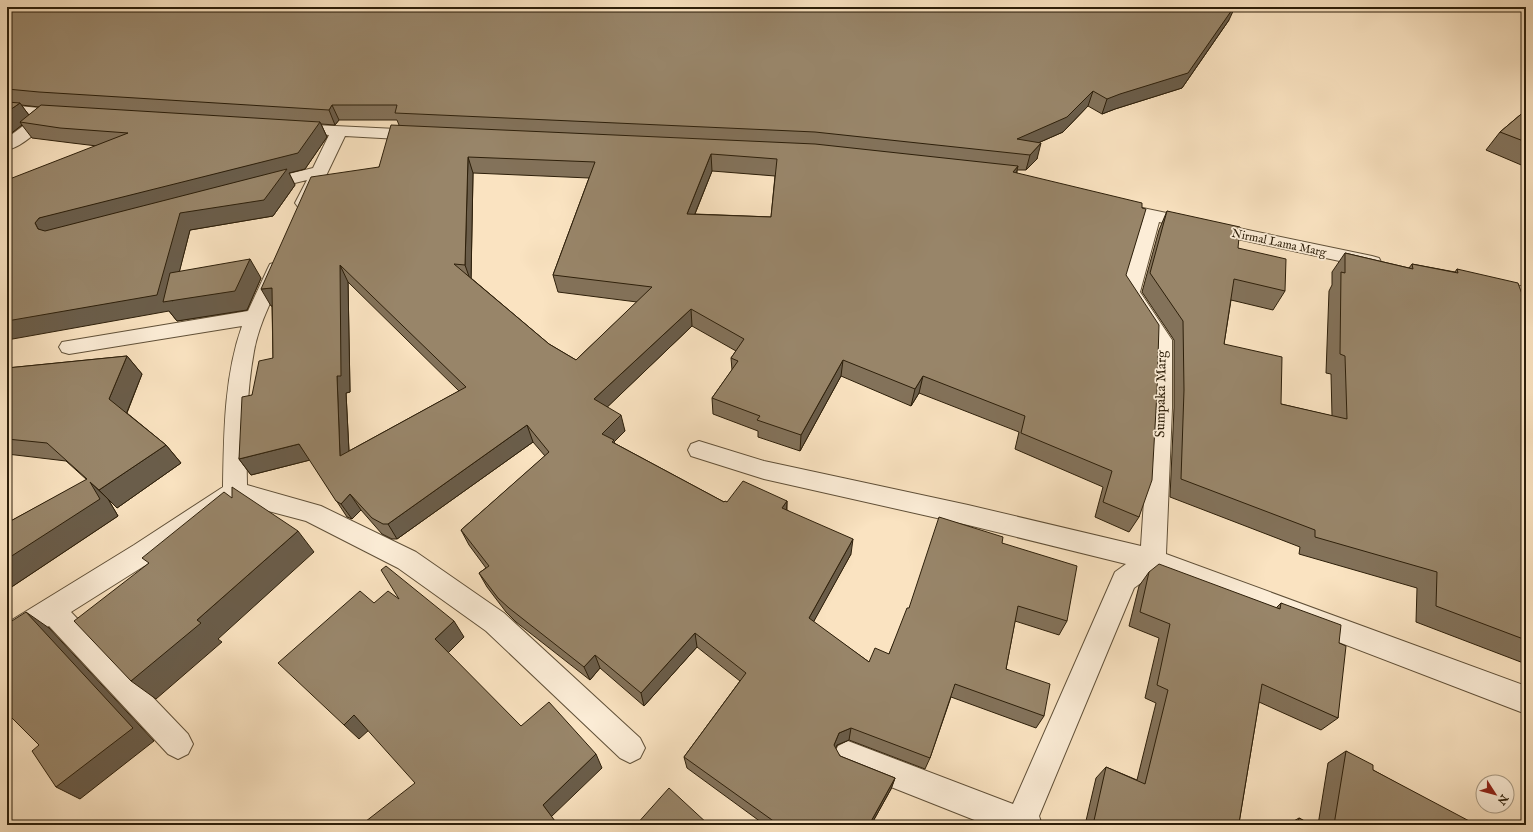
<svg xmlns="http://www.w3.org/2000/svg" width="1533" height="832" viewBox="0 0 1533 832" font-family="'IM FELL English',serif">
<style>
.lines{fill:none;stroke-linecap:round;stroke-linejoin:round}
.minor-casing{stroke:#605038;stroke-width:2}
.minor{fill:#fcedd7;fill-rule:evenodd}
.wall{fill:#83725a;stroke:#2d1f0a;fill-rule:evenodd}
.shaded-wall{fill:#6a5d4a;stroke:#2d1f0a}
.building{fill:#988569;stroke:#2d1f0a;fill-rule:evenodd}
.labels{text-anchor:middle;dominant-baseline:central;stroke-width:3.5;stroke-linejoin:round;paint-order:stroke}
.far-street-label{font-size:12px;fill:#2d1f0a;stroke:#fcedd7}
.street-label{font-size:14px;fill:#2d1f0a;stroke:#fcedd7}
</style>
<rect width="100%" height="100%" fill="#fae3c1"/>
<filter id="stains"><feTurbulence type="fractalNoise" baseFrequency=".005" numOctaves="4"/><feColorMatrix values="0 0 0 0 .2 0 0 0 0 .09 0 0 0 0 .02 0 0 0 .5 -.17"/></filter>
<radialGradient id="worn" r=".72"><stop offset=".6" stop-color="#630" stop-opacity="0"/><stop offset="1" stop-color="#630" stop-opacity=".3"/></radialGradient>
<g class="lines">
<defs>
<path id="minor" d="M7,105L62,110L67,112L70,115L67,118L53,119C39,129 24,146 7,150V138L35,117L7,115Z
M294,124L417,130L423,132L425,135L423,138L417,140L345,136L313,203L310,207L304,208L298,207L295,203L307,180L262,191L256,190L253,186L256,182L313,168L329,135L288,132L286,129L288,126Z
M1114,202L1372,256L1379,258L1381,262L1379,266L1372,268L1159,222L1140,292L1172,340V408L1166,554L1526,686V714L1156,572L1134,588L1039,816L1042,825H987L838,766L833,756L838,746L848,741L1013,804L1115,572L1126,564L968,525L764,479L691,456L688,450L691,444L699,441L764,461L968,505L1141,546L1150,408L1152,341L1120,292L1143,219L1108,211L1105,207L1108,203Z
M277,262L284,264L286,268C275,294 259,322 254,351C246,395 246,441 247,485L321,506L416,552L504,613L640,738L645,748L640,758L630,763L620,758L486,631L398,568L306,521L238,503L152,561L71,612L188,734L193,744L188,754L178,759L168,754L49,626L16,647L7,651V623L134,545L223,487C224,433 224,377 242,326L69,354L62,352L59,347L62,342L248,311L268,268L270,264Z
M1492,281L1526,287V301L1485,292L1482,287L1485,282Z"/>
</defs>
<use href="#minor" class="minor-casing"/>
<use href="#minor" class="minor"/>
</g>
<path class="wall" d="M7,7L1229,20L1182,88L1115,109L1102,114L1088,106L1063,132L1038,143L1037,159L1026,170H1017V173L1126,275L1139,517L1129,532L1095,517L1103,487L1015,449L1019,432L919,393L911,406L841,376L800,451L758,437V431L713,414L712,398L732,370L731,358L736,351L692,326L607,407L625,431L614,442V443L724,502H727L787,501V510L851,554L813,622L869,662L889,654L909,608L1002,543L1067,621L1059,635L1015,621L1006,669L1044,716L1036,728L951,697L930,758L925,769L849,740L837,745L835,749L840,756L895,778L891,789L871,825H765L687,768L684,757L740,681L697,647L644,706L600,668L590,680L516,622L506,612L487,587L479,573L486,568L469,545L461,530L545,456L533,442L397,539H392L382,534L361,510L352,519L347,517L310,460L251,475L239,459L252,395L273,358L272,306H271L379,167L399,125L397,120H339L335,125L321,124L327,137L305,169L289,173L295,185L273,216L190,230L179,272L261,278L247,310L177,321L169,311L97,146L72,143L32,138L22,125L9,135H7ZM21,105L39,107L29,115ZM712,171L775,176L771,217L695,214ZM473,173L589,178L553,275L558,292L637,302L576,360L549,344L471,278ZM348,282L459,391L349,451L346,393L350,392Z
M1526,110V167L1486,150L1500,132Z
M1167,211L1238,248L1285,291L1273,310L1231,300L1224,344L1281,404L1332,416L1331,374L1326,373L1329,291L1332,285V272L1345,253L1409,268L1412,264L1455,272L1457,269L1526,305V664L1416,622L1417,588L1299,554L1300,547L1170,497L1174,408V340L1142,292L1159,230Z
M127,356L142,374L127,413L166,445L181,463L117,508L108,499L118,516L7,590V523L87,480L66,461L7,454V368Z
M1149,572L1276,608L1281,603L1339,643L1338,718L1321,730L1259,702L1239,823L1243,825H1085L1096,778L1106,767L1137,780L1156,703L1145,698L1159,638L1129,626L1139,586Z
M1346,751L1373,770L1473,825H1318L1328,763Z
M1299,818L1312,825H1287Z"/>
<path class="shaded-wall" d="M1235,7L1229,20L1182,88L1115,109L1102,114L1107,99Z
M1093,91L1088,106L1063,132L1015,153L1017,139Z
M20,103L31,118L20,122L22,125L9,135L7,133V112Z
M332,105L339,120L335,125L329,110Z
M320,122L327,137L305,169L289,173L295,185L273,216L190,230L172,301L250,259L261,278L247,310L177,321L169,311L7,340V321L180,213L52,235L38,229L35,223L39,218Z
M1041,143L1037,159L1026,170L1030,155Z
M711,154L712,171L688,231L687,214Z
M468,157L473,173L471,282L465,265Z
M1018,166L1014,183L1013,172Z
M340,265L348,282L350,392L346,393L350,472L340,456L337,376Z
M272,288L281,304L271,306L261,289Z
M691,309L692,326L598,416L594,399Z
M127,356L142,374L125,417L109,399Z
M843,360L841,376L800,451L801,435Z
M923,376L919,393L911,406L915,389Z
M621,415L625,431L614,442L617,456L602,434Z
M527,425L533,442L397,539L388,524Z
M299,444L310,460L251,475L239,459Z
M166,445L181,463L117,508L99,490Z
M90,482L108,499L118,516L7,590V559Z
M350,494L361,510L352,519L341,504Z
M787,501L786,517L782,508Z
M298,531L314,552L218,639L222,642L156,699L131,681L197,620Z
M853,539L851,554L808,632L809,618Z
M26,612L49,628L154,741L80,799L56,787Z
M454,621L464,637L446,655L435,639Z
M695,633L697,647L644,706L641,693Z
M595,655L600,668L590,680L584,667Z
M354,715L369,730L359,739L344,725Z
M851,728L849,740L837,745L832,757L834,745L839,733Z
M596,754L602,768L551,817L543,805Z
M895,778L891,789L871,825H869Z"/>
<path class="building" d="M7,7H1234L1188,73L1120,94L1107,99L1093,91L1067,117L1017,139L1041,143L1030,155L815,132L395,113L397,105H332L329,110L39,92L7,89V56L8,55H7Z
M7,102L20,103L7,112Z
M41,105L320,122L298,153L39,218L35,223L38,229L45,231L287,169L264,200L180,213L157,295L7,321V180L128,133L60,128L20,122Z
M1526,110V142L1500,132Z
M391,125L815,144L1018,166L1013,172L1142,203V208L1146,209L1126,275L1159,325L1157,392L1152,480L1139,517L1103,502L1112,471L1021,433L1025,416L923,376L915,389L843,360L801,435L757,420L760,416L712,398L738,361L731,358L744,339L691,309L594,399L621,415L602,434L614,440L612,442L724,502L725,501L727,502L743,481L787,501L782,508L853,539L809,618L869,662L875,648L889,654L907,608H909L939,517L1003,537L1002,543L1077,566L1067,621L1018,606L1006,669L1050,684L1044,716L955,684L930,758L851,728L839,733L834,745L840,756L895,778L869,825H779L684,757L746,673L695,633L641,693L595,655L584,667L509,608L498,598L479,573L489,566L461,530L549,452L527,425L388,524H383L372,518L350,494L341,504L336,501L299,444L239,459L242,397L252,395L259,361L273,358L272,288L261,289L311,177L379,167ZM711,154L777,159L771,217L687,214ZM468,157L595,162L553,275L652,287L576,360L549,344L454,264L465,265ZM340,265L466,387L340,456L337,376H341Z
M1167,211L1240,227L1238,248L1286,259L1285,291L1234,279L1224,344L1282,357L1281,404L1347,419L1345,356L1340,354L1341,272L1345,273V253L1413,269L1412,264L1458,273L1457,269L1518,283L1526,305V640L1436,606L1437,572L1315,537V530L1181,479L1184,390L1183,321L1150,273Z
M250,259L235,291L163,302L170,273Z
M127,356L109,399L166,445L99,490L90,482L100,499L7,559V523L87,479L47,443L7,439V368Z
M232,487L298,531L197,620L201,623L131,681L74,621L149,563L142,558L224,492L232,498Z
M1159,564L1280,609L1281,603L1341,625L1339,643L1346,646L1338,718L1262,684L1239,823L1243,825H1093L1106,767L1145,784L1168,690L1157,685L1170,624L1140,612L1149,572Z
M386,566L454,621L435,639L521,726L549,702L596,754L543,805L558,825H361L415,783L354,715L344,725L278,663L360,591L374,603L388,591L399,599L381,570Z
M26,612L133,728L56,787L32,751L39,745L7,713V624Z
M1346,751L1373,765V770L1473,823V825H1334Z
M669,788L709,825H636Z
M1299,818L1312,825H1297Z"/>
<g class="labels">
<g class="far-street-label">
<text transform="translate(1279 243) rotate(12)">Nirmal Lama Marg</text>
</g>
<g class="street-label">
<text transform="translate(1161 394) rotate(-89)">Sumpaka Marg</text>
</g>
</g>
<rect width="1533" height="832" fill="none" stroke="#fae3c1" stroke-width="24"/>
<rect x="8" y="8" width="1517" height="816" fill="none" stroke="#2d1f0a" stroke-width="2"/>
<rect x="12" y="12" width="1509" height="808" fill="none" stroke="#2d1f0a"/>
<g transform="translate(1495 794) rotate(126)"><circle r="19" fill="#fcedd7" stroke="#a99b85"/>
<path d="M0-3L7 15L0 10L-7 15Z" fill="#8f2418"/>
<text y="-6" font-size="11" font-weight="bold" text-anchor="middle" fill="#2d1f0a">N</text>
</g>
<rect width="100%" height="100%" filter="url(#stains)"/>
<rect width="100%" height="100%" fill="url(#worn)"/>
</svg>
